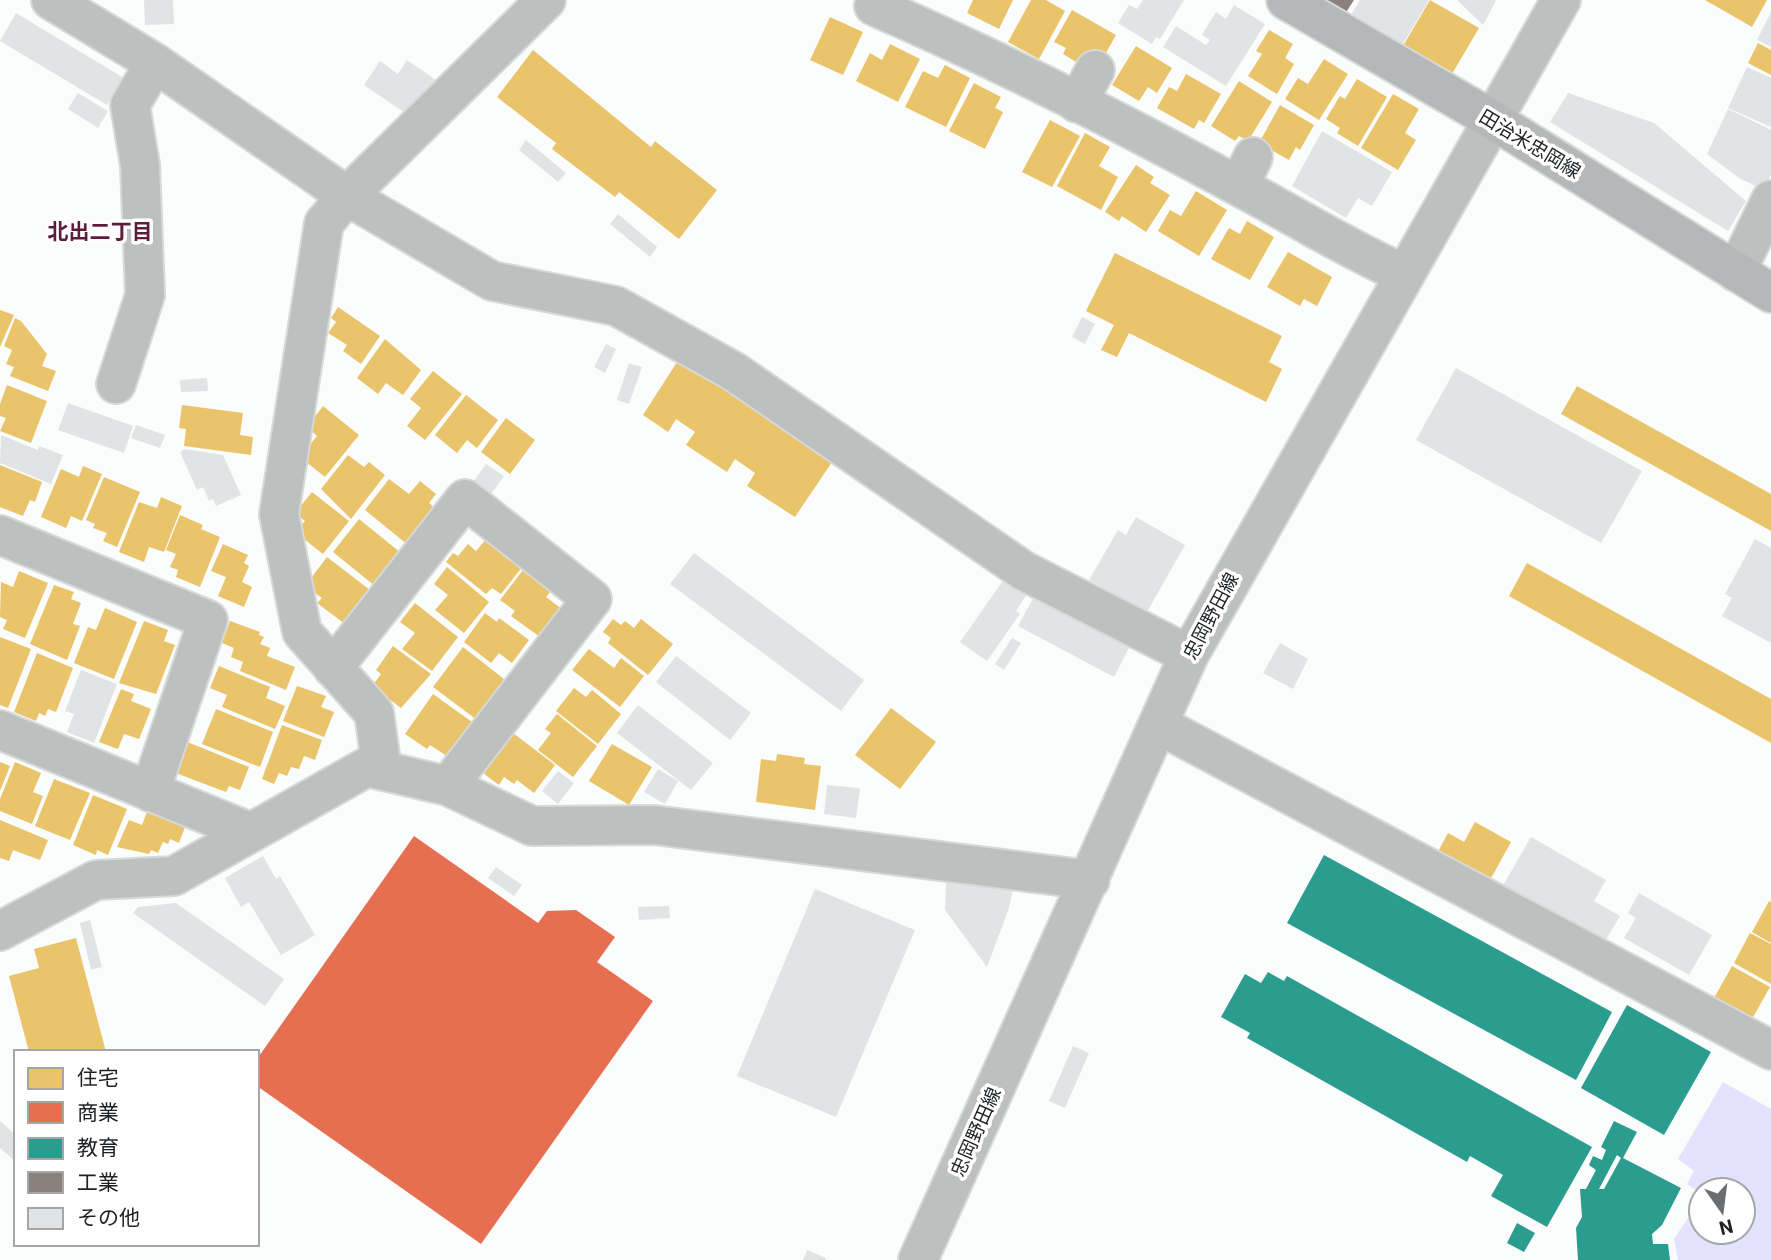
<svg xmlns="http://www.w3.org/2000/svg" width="1771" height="1260" viewBox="0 0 1771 1260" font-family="Roboto,'Noto Sans JP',sans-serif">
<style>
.green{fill:#e3e3fd}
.homes{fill:#e9c46a}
.shops{fill:#e76f51}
.schools{fill:#2a9d8f;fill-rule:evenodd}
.industry{fill:#8a817c}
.building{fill:#e2e3e5}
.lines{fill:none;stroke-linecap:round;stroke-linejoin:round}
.minor-casing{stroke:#d7d9d9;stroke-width:42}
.major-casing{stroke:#d7d9d9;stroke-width:42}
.minor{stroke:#bec0c0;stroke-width:38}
.major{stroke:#b5b7b8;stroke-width:38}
.labels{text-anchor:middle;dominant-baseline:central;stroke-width:7;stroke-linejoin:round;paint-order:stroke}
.street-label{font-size:19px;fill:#1d2124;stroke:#fff}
.neighbourhood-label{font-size:21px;font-weight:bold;fill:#5c1c3c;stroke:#fff}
</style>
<rect width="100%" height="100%" fill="#fbfcfc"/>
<path class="green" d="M1723,1082L1771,1109V1260H1678L1674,1239L1701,1199V1232H1743V1190H1701V1193L1687,1184L1694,1171L1678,1159Z"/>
<path class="homes" d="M973,0H1013L999,29L967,13Z
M1031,0H1046L1065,11L1039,59L1008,42Z
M1430,0L1479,28L1449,79L1400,51Z
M1705,0H1767L1752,27Z
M1072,10L1116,35L1102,60L1088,52L1081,65L1063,54L1066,48L1054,42Z
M830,17L863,32L843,75L810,60Z
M1269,30L1293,44L1285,58L1294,64L1277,94L1248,76L1262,54L1256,51Z
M1758,43L1771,50V75L1748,63Z
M890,44L920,59L898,102L856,81L870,53L882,60Z
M1136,46L1172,68L1157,93L1148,87L1139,101L1112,85Z
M533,50L651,147L655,141L717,190L679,239L619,192L615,197L552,149L556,143L497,97Z
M1324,59L1348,74L1319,120L1285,99L1298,78L1308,84Z
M945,65L970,78L946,127L905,107L923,71L938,78Z
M1186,74L1221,94L1204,123L1199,120L1194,129L1157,108L1169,87L1177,91Z
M1357,79L1387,97L1358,146L1337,133L1340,128L1326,119L1340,96L1345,99Z
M1239,81L1272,102L1248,141L1239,136L1235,141L1211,126Z
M974,83L1001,97L995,108L1003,112L985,149L949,131Z
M1393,94L1419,109L1405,133L1416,140L1398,170L1361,148Z
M1280,105L1314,125L1300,150L1296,147L1289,160L1259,143Z
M1050,120L1080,136L1052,187L1022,172Z
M1085,133L1110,147L1099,166L1118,177L1101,210L1057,186Z
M1136,165L1154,177L1150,183L1170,195L1146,232L1122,216L1119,221L1105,212Z
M1196,191L1227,210L1199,256L1158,231L1170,210L1181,216Z
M1247,221L1274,237L1250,280L1211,259L1229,228L1240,234Z
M1288,252L1332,277L1317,306L1304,299L1300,306L1267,287Z
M1115,253L1282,336L1269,362L1282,369L1266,402L1129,333L1117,357L1101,350L1114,325L1086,311Z
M338,307L380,336L361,364L343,351L347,345L328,333L336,322L331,318Z
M0,310L14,315L0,347Z
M15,318L21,321L47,354L42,366L56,371L48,391L10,376L14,367L6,364L12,350L4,346Z
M385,339L421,370L403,395L386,383L378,394L357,378Z
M679,359L832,462L795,517L747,486L755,473L735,459L727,472L686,445L695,432L676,419L668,432L643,415Z
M433,371L462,394L425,440L407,426L421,408L410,399Z
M7,385L47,401L31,443L0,431L6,418L0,416V404Z
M1577,386L1771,494V531L1561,414Z
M466,395L498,420L477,448L467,440L457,453L435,435Z
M182,405L243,413L240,435L253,437L251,455L184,446L186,429L179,428Z
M323,406L359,435L325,477L300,457L317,436L307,427Z
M506,418L535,440L510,474L481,452Z
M348,455L364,467L369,462L385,475L351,519L321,489Z
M0,465L42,482L35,502L30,500L23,516L0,507Z
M83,466L102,474L82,521L71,516L66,528L41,517L61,469L79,477Z
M104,477L140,492L117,547L103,541L107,533L93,528L95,524L86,520Z
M389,479L409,494L420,481L436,494L429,503L436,509L408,545L365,510Z
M312,492L349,521L323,554L295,532L305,521L295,513Z
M161,497L182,506L164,552L149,547L144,562L119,552L139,502L157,508Z
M180,515L203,525L201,529L220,537L200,587L176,577L178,570L170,567L176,554L166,550Z
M359,519L401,553L375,586L333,552Z
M487,538L523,566L501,594L492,588L486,594L446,562L453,553L458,556L468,544L476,551Z
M223,544L248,555L244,563L249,566L242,582L252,587L244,607L218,596L226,577L211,571Z
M327,557L370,590L345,624L317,603L322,598L305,586Z
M1527,563L1771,699V743L1509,596Z
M447,567L489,602L464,633L435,610L448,595L434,584Z
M523,570L551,591L546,597L562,609L540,637L511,616L515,611L500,600Z
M19,571L48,583L25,638L3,629L7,620L0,617L1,582L13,587Z
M54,585L74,592L71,599L81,603L73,624L80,626L67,660L30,644Z
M415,603L458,637L432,671L402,649L415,633L400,622Z
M105,608L137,622L114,679L74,663L88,627L96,630Z
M485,613L497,622L499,618L529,640L512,663L499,653L491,663L464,642Z
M613,619L621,625L625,621L634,628L641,619L673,644L648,675L608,643L611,638L603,632Z
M144,621L168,630L164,641L175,645L156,694L119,683Z
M230,621L260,632L259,635L264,637L260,644L270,648L267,656L295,667L286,690L240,671L243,662L231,657L234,648L222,643Z
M0,637L31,649L8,708L0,705Z
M393,646L431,674L401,708L372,686L381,674L376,670Z
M463,647L504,679L477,720L433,687Z
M589,649L614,668L621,658L644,676L620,707L572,670Z
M37,653L73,668L56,712L48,709L45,716L39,713L36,721L14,712Z
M219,666L270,687L266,698L285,706L275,729L222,707L227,695L210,688Z
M297,686L326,696L321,707L334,712L324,737L283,721Z
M574,688L586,697L592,690L621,714L598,744L556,711Z
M121,689L134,694L131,701L151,709L139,739L124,734L118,749L99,742Z
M433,694L472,722L447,756L430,745L427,749L405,734Z
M891,708L936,742L900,789L855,755Z
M216,709L273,732L260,767L202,744Z
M557,714L597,746L573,777L538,750L551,733L545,729Z
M282,725L322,740L315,760L304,756L299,769L291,767L287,776L279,773L274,784L262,779Z
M513,733L555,765L534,793L517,780L514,784L504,777L499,785L483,773Z
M185,741L249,767L240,790L229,786L226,792L173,772Z
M612,744L652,767L629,805L589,781Z
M777,754L805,758L804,764L821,766L815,810L756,802L761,759L776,761Z
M0,762L10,766L0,791Z
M15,762L41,773L33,792L43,796L32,824L0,811V799Z
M54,779L90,793L70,840L35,826Z
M93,795L127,809L108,855L97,850L96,855L73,845Z
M147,812L185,827L179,843L170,839L168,844L163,842L158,853L151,850L149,854L117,847L129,820L142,825Z
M0,820L48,840L40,860L13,850L9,861L0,858Z
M1475,822L1511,842L1485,889L1433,861L1448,833L1464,842Z
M1769,901L1771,902V943L1752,932Z
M1750,933L1771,944V984L1734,963Z
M76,938L106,1052H29L9,976L39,968L34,949Z
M1732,966L1770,987L1752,1019L1714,998Z"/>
<path class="shops" d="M414,836L538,923L547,911L576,910L615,937L597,962L653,1001L481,1244L257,1086V1059Z"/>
<path class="schools" d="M1324,855L1612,1012L1576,1080L1287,923Z
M1268,972L1284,981L1287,976L1592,1147L1547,1227L1491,1196L1503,1175L1470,1156L1467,1162L1247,1038L1250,1033L1221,1017L1245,974L1261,983Z
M1627,1005L1711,1052L1664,1135L1581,1088Z
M1614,1121L1637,1132L1623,1158L1681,1188L1662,1225L1652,1234L1653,1244H1668L1670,1260H1578L1576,1228L1582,1217L1580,1189H1586L1596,1170L1589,1165L1593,1156L1602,1160L1606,1150L1601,1147ZM1617,1155L1621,1158L1604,1189H1599Z
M1517,1223L1535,1233L1524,1252L1507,1243Z"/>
<path class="industry" d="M1310,0H1354L1341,20Z"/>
<path class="building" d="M144,0H173L174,24L145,25Z
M1143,0H1184L1160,39L1156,37L1152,44L1118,23L1129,5L1137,9Z
M1360,0H1429L1397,54L1346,23Z
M1457,0H1495L1496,1L1483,25Z
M1234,5L1265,24L1226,86L1163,47L1176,26L1206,45L1210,40L1202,35L1216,12L1226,19Z
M1771,12V47L1757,40Z
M16,13L124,78L107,105L0,41Z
M407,60L436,80L411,117L364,85L380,61L398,74Z
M1747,67L1771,78V127L1728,108Z
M78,93L108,111L98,128L68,109Z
M1568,93L1654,123L1746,201L1728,231L1550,122Z
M1728,109L1771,130V174L1764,190L1739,178L1707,154Z
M1322,131L1392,172L1372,206L1358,198L1346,218L1292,186Z
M526,140L566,173L558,182L519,150Z
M618,214L657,247L650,257L610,224Z
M1082,317L1095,324L1085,344L1072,337Z
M606,344L616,349L605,373L594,367Z
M629,363L642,367L629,404L617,400Z
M1456,368L1642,471L1601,543L1416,440Z
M207,378L208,391L181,392L180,380Z
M68,403L133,426L124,453L58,430Z
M136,425L165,435L160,448L131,438Z
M1,435L38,450L39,446L63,455L51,484L0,463Z
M185,449L223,455L241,495L216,506L213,499L209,501L203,487L197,490L180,452Z
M486,464L504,476L491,494L474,481Z
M1136,517L1185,545L1147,612L1089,580L1118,530L1126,535Z
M1755,539L1771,548V643L1722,616L1732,598L1725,594Z
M694,553L864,680L841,711L670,584Z
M1009,572L1031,588L1016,611L1020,614L987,661L960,642Z
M1035,595L1130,646L1114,677L1018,626Z
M1012,638L1021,643L1004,670L995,664Z
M1280,643L1308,659L1293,689L1263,673Z
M676,656L751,713L730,740L656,682Z
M81,670L117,684L94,743L67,732L74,714L65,711Z
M638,705L713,763L691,790L617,733Z
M658,769L678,781L665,804L644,792Z
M558,771L574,783L558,804L542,791Z
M827,785L860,788L856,818L824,814Z
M1531,837L1606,880L1594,901L1620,916L1598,953L1498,894Z
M263,856L276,879L280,876L315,935L281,955L249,902L241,907L225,878Z
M496,867L522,885L514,896L488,878Z
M946,882L1013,889L1009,908L987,967L945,910Z
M815,889L915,930L836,1117L737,1076Z
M1639,893L1712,935L1689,975L1624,938L1636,918L1628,913Z
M176,903L284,979L265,1006L133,913L138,907Z
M669,906L670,918L639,920L638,907Z
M90,920L102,967L91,970L80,923Z
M1073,1046L1089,1053L1065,1108L1049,1101Z
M0,1121L16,1135L15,1161L0,1148Z
M807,1250L826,1258L825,1260H803Z"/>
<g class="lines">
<defs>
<path id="minor" d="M51,0L155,63L347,196L492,281L616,306L733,371L1024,571L1189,655
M874,6C998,60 1121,122 1240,187C1295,216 1347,249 1404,274
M1077,103L1095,70
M1239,186L1253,157
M1736,272L1771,200
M116,384L145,295L140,165L130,105L155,63
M0,535L208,620L150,792
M333,668L465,499L592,599L448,786
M1159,725L1771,1050
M0,730L250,832
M382,769L374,713L302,632L279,514L324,223L347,196L546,0
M0,931L96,880L174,876L367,767L448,786L532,826L654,825L1090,880
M918,1260L1189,655L1561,0"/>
<path id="major" d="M1286,0L1493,120L1771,293"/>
</defs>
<use href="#minor" class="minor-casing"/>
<use href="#major" class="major-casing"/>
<use href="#minor" class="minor"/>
<use href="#major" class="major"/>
</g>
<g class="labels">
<g class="street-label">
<text transform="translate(1530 144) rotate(31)">田治米忠岡線</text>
<text transform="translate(1211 616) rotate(-62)">忠岡野田線</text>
<text transform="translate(976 1132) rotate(-66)">忠岡野田線</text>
</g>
<g class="neighbourhood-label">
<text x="100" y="232">北出二丁目</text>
</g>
</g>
<rect x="14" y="1050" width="245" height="196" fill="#ffffff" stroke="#a5a6a7" stroke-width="2"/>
<rect x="28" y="1068" width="35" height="21" fill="#e9c46a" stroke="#a5a6a7" stroke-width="2"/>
<text x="77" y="1085" font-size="21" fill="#1d2124">住宅</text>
<rect x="28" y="1102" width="35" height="21" fill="#e76f51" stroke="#a5a6a7" stroke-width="2"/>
<text x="77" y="1120" font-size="21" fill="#1d2124">商業</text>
<rect x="28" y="1138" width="35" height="21" fill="#2a9d8f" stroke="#a5a6a7" stroke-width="2"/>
<text x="77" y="1155" font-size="21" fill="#1d2124">教育</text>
<rect x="28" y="1172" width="35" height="21" fill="#8a817c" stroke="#a5a6a7" stroke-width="2"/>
<text x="77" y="1190" font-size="21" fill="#1d2124">工業</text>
<rect x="28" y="1208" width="35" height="21" fill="#e2e3e5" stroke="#a5a6a7" stroke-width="2"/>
<text x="77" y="1225" font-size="21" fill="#1d2124">その他</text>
<g transform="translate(1722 1211) rotate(166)"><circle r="33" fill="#ffffff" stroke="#a5a6a7" stroke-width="2"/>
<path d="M0-5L12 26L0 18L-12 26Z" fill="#6b6e70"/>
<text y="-10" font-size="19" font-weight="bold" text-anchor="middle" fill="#1d2124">N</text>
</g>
</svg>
